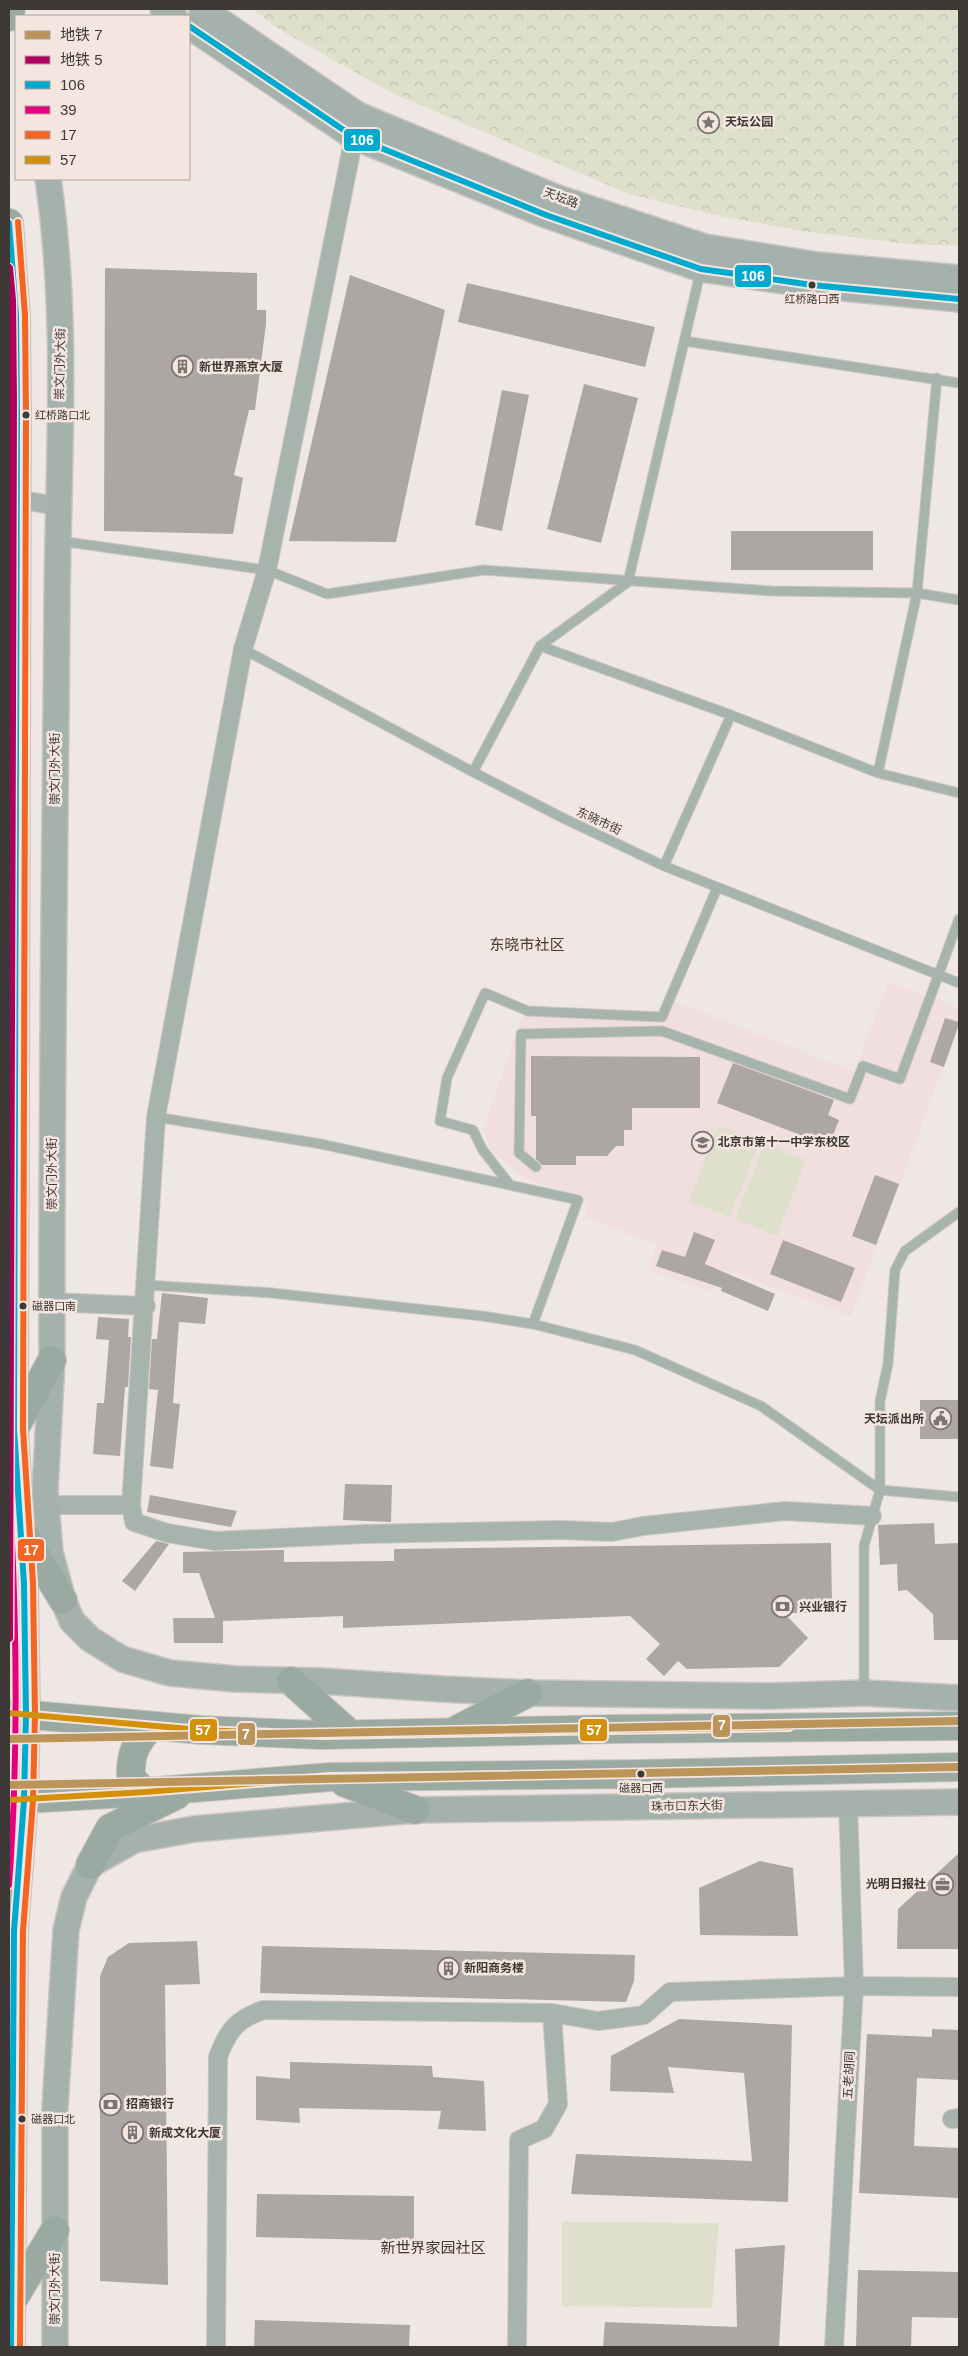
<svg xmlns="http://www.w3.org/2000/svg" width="968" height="2356" viewBox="0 0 968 2356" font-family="Arial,'Noto Sans SC',sans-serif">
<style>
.education{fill:#f1dedf}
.park{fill:url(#park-crowns)}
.pitch{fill:#dee0cc}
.building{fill:#aca7a4}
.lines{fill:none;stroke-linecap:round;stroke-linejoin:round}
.lane-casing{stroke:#cbc5c2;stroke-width:11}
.street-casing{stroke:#cbc5c2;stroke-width:20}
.secondary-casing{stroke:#cbc5c2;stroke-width:28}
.primary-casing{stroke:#cbc5c2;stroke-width:30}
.lane{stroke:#a7b4ae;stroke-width:9}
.street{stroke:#a7b4ae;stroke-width:18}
.secondary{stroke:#a5b1ac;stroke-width:25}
.primary{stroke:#9aaaa3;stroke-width:28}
.bus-1-casing{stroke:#f4e5df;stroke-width:10}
.bus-2-casing{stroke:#f4e5df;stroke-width:10}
.bus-3-casing{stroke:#f4e5df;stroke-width:10}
.bus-4-casing{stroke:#f4e5df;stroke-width:10}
.bus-1{stroke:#00a9ce;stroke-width:6}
.bus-2{stroke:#e5007d;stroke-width:6}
.bus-3{stroke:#f26522;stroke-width:6}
.bus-4{stroke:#d2900b;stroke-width:6}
.metro-1-casing{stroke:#f4e5df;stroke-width:11}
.metro-2-casing{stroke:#f4e5df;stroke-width:11}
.metro-1{stroke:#bb945a;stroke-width:8}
.metro-2{stroke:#ae005f;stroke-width:8}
.bus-dot{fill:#3e3836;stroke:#f4e5df;stroke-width:2}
.labels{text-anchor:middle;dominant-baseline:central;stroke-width:5;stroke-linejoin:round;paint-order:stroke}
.bus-label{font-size:11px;fill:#3e3836;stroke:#f4e5df;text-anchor:start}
.poi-label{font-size:12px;font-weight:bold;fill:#3e3836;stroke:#f4e5df;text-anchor:start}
.street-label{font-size:12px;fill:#3e3836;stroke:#f4e5df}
.quarter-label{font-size:15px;fill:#3e3836;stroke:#f4e5df}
.line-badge{stroke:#f4e5df;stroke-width:2}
.badge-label{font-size:14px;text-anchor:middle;font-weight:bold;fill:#fff}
</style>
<defs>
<pattern id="park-crowns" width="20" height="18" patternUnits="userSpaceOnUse" patternTransform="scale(1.25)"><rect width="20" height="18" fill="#dee0cc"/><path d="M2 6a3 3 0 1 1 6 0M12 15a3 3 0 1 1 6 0" fill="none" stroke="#c0c1b0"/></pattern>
</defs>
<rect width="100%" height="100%" fill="#efe7e4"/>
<path class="education" d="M888,982L959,1008V1024L851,1316L722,1269L713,1292L648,1269L657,1244L584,1217L589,1202L524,1178L494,1154L483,1130L523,1013L662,1019L671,1000L854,1072Z"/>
<path class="park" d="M252,9H959V246L907,244L801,231L715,215L629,194L392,93L277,28Z"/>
<path class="pitch" d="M718,1126L760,1142L730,1217L689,1201Z
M765,1144L806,1160L777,1236L735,1219Z
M562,2222L719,2223L712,2308L562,2306Z"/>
<path class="building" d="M105,268L257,273V310H266V324L255,410H249L234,475L243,478L233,534L104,531Z
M350,275L445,310L396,542L289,541Z
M467,283L655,327L645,367L458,322Z
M584,384L638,398L601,543L547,529Z
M502,390L529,395L502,531L475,525Z
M731,531H873V570H731Z
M945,1018L959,1022V1024L944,1067L930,1062Z
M531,1056L700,1057V1108H632V1130H624V1146H616L607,1156H576V1165H542L536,1159V1116H531Z
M733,1063L834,1100L828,1115L839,1120L829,1146L717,1103Z
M875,1175L899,1184L876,1245L852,1236Z
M694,1232L715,1240L705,1264L775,1294L768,1311L721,1291L722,1288L656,1266L662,1250L685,1257Z
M783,1240L855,1268L841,1302L770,1274Z
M162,1293L208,1298L205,1324L179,1322L173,1403L180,1404L173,1469L150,1466L158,1390L149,1389L152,1339H157Z
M98,1317L129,1319L128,1337H131L128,1387H125L120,1456L93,1454L97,1403H104L109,1340L96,1339Z
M920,1400H959V1439H920Z
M345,1484L392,1485L391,1522L343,1520Z
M150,1495L182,1501L237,1511L231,1527L147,1512Z
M934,1523L935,1544L959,1543V1640H934L933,1614L907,1590L898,1591L897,1564L880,1565L878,1525Z
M156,1541L169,1544L135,1591L122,1581Z
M831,1543L832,1605L814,1606V1613H784L808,1638L779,1667L687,1669L678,1661L664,1676L646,1659L660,1644L630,1616L343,1628V1616L223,1621V1643H174L173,1618H215L199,1573H183V1552L284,1550V1562L394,1561V1549Z
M959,1853V1949H897L898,1909Z
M760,1861L793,1868L798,1936L700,1935L699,1888Z
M197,1941L200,1984L165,1985L168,2285L100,2281V1976L108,1957L129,1943Z
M262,1946L635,1955L634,1981L626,2002L260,1993Z
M679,2019L792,2025L788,2202L571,2194L576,2154L752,2161L744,2073L668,2067L674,2093L610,2091L611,2056Z
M932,2029L959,2030V2080L917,2078L914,2146L959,2148V2198L859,2193L867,2034L932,2037Z
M290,2062L432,2066L433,2077L484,2081L486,2131L438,2129L441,2111L299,2108L300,2123L256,2120V2076L290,2079Z
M257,2194L414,2196V2241L256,2237Z
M785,2245L779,2347H603L605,2322L737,2327L735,2249Z
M858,2270L959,2272V2318L912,2317L911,2347H856Z
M255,2320L410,2325L409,2347H254Z"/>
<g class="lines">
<defs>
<path id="lane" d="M684,341L959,383
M60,541L267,570L327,594L484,570L772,591L917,593L959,600
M540,646L731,715L878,773L959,793
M243,649L473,772L563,818L664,866L959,983
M473,772L540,646L628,582L701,269
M878,773L917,593L937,378
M664,866L731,715
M156,1117L321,1144L578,1200L533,1324
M536,1167L519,1153L521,1034L662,1031L850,1099L863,1066L900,1079L959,919
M510,1185L482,1149L473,1130L440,1121L447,1078L485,993L528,1011L662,1017L717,888
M146,1285L272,1293L482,1316L533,1324L635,1350L761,1406L880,1490L959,1497
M864,1690V1546L880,1490V1401L888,1364L895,1270L905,1251L959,1212"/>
<path id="street" d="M16,499L57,506
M51,1302L146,1306
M46,1505H131L156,1117L243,649L267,570L354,137
M131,1505L134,1522L167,1533L215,1541L365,1534L560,1530L612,1532L643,1526L785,1511L872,1516
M952,2119L959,2118
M216,2347L218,2057C228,2030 236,2020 263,2010L552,2013L598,2021L644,2015L670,1992L854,1986L959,1987
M517,2347L519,2140L544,2129L558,2104L552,2013
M834,2347L854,1986L848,1802"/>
<path id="secondary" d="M163,9L174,16
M202,9L358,115L555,197L705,247L818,265L959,278
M189,26L354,137L546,215L701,269L812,285L959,299
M48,179C69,320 58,463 57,606C55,857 51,1109 52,1360L45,1491L50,1552L63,1600L72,1621L90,1639L122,1659L170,1673L236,1679L320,1681L442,1689L528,1693L771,1696L865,1693L959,1698
M55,2347V2108L66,1930L74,1897L90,1865L134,1840L194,1829L415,1810L959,1802"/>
<path id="primary" d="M9,17L11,9
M9,223L16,315L17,415L14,1429L24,1584L26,1714L24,1800L14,1931L11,2347
M16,1426L52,1360
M22,1532L63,1600
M291,1681L350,1734
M9,1713L201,1730L321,1735L614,1729L959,1726
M458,1729L528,1693
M345,1783L415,1810
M145,1792L131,1778C130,1754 135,1744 151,1726
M9,1800L145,1792L330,1777L640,1774L959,1767
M90,1865L110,1828L177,1795
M11,2303L55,2230"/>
</defs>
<use href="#lane" class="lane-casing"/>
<use href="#street" class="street-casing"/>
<use href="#secondary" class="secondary-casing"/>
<use href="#primary" class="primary-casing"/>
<use href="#lane" class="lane"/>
<use href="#street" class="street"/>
<use href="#secondary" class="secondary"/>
<use href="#primary" class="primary"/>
<defs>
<path id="bus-1" d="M189,26L354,137L546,215L701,269L812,285L959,299
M9,223L16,315L17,415L14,1429L24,1584L26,1714L24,1800L14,1931L11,2347"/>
<path id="bus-2" d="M9,1484C17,1618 19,1751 9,1885"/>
<path id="bus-3" d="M18,222L25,315L26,415L23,1429L33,1583L35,1714L33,1801L23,1931L20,2347"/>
<path id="bus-4" d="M9,1713L201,1730L321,1735L789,1727
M9,1800L145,1792L330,1777L640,1774L959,1767"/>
</defs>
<use href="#bus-1" class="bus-1-casing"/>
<use href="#bus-2" class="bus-2-casing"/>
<use href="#bus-3" class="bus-3-casing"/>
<use href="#bus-4" class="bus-4-casing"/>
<use href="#bus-1" class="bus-1"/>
<use href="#bus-2" class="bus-2"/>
<use href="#bus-3" class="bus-3"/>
<use href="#bus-4" class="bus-4"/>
<defs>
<path id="metro-1" d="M9,1739L959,1721
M9,1785L959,1767"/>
<path id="metro-2" d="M9,268L12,300L13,400L9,1638"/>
</defs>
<use href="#metro-1" class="metro-1-casing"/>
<use href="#metro-2" class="metro-2-casing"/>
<use href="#metro-1" class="metro-1"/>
<use href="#metro-2" class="metro-2"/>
</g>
<defs>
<symbol id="sight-ring" viewBox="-11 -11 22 22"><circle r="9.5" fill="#f4e5df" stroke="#7c7573" stroke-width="1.5"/><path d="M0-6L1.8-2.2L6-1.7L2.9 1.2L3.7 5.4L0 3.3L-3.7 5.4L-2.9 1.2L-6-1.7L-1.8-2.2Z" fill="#7c7573"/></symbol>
<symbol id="building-ring" viewBox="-11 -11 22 22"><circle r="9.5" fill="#f4e5df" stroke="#7c7573" stroke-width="1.5"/><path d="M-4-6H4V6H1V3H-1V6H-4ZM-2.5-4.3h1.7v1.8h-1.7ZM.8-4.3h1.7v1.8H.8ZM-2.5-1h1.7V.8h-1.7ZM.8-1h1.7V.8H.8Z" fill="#7c7573"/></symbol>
<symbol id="school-ring" viewBox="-11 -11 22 22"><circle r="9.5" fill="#f4e5df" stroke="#7c7573" stroke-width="1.5"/><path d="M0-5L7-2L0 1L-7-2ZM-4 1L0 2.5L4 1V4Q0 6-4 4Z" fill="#7c7573"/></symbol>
<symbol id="civic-ring" viewBox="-11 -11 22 22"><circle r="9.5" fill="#f4e5df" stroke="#7c7573" stroke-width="1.5"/><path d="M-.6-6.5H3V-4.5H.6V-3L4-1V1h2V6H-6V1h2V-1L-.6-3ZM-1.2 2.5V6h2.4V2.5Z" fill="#7c7573"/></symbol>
<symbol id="bank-ring" viewBox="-11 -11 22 22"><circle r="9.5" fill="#f4e5df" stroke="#7c7573" stroke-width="1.5"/><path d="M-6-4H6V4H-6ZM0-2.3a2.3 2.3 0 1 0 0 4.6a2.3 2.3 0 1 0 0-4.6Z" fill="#7c7573"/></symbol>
<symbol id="office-ring" viewBox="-11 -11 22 22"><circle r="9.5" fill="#f4e5df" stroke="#7c7573" stroke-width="1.5"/><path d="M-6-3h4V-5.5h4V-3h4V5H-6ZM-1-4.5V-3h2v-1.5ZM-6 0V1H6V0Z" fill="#7c7573"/></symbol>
</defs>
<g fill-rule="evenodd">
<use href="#sight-ring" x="696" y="110" width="25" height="25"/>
<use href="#building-ring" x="170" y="354" width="25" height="25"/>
<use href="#school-ring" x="690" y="1130" width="25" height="25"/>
<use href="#civic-ring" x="928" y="1406" width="25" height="25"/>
<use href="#bank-ring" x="770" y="1594" width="25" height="25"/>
<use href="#office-ring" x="930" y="1872" width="25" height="25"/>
<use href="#building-ring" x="436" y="1956" width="25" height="25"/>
<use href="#bank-ring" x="98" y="2092" width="25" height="25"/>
<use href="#building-ring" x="120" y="2120" width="25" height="25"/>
</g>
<g class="bus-dot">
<circle cx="812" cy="285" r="4.5"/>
<circle cx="26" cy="415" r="4.5"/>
<circle cx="23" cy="1306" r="4.5"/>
<circle cx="641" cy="1774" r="4.5"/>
<circle cx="22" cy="2119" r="4.5"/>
</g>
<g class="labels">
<g class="bus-label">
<text x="812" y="299" text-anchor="middle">红桥路口西</text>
<text x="35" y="415">红桥路口北</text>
<text x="32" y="1306">磁器口南</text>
<text x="641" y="1788" text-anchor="middle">磁器口西</text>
<text x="31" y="2119">磁器口北</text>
</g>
<g class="poi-label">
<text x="725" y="122">天坛公园</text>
<text x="199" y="367">新世界燕京大厦</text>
<text x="718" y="1142">北京市第十一中学东校区</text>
<text x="924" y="1419" text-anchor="end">天坛派出所</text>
<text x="799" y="1607">兴业银行</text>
<text x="926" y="1884" text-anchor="end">光明日报社</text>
<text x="464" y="1968">新阳商务楼</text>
<text x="126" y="2104">招商银行</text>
<text x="149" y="2133">新成文化大厦</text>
</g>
<g class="street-label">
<text transform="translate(561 198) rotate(20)">天坛路</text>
<text transform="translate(60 364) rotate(-89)">崇文门外大街</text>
<text transform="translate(55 769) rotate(-90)">崇文门外大街</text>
<text transform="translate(599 821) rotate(25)">东晓市街</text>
<text transform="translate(52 1174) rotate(-90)">崇文门外大街</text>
<text transform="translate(687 1806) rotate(-1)">珠市口东大街</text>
<text transform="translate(849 2075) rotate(-87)">五老胡同</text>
<text transform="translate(55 2289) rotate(-90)">崇文门外大街</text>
</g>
<g class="quarter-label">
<text x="527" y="944">东晓市社区</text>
<text x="433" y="2247">新世界家园社区</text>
</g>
</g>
<g class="line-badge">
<rect x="343" y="128" width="38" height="24" rx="5" fill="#00a9ce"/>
<rect x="734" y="264" width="38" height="24" rx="5" fill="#00a9ce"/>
<rect x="17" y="1538" width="28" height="24" rx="5" fill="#f26522"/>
<rect x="712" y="1714" width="19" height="24" rx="5" fill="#bb945a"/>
<rect x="189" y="1718" width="29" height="24" rx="5" fill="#d2900b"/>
<rect x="579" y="1718" width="29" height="24" rx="5" fill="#d2900b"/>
<rect x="237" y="1722" width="19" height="24" rx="5" fill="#bb945a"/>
</g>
<g class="badge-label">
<text x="362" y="145">106</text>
<text x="753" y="281">106</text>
<text x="31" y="1555">17</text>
<text x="722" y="1730">7</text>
<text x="203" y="1735">57</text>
<text x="594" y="1735">57</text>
<text x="246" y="1739">7</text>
</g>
<rect width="968" height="2356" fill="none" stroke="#3e3836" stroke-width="20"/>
<rect x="15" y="15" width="175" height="165" fill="#f4e5df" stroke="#aba09b"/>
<rect x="25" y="31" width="25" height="8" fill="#bb945a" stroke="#aba09b"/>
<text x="60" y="40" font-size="15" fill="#3e3836">地铁 7</text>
<rect x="25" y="56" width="25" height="8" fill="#ae005f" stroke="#aba09b"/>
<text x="60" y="65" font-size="15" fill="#3e3836">地铁 5</text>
<rect x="25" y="81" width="25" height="8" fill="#00a9ce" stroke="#aba09b"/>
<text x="60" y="90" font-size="15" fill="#3e3836">106</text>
<rect x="25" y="106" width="25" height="8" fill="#e5007d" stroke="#aba09b"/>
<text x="60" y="115" font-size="15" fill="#3e3836">39</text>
<rect x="25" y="131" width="25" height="8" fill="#f26522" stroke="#aba09b"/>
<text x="60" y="140" font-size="15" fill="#3e3836">17</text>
<rect x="25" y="156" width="25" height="8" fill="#d2900b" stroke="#aba09b"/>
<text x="60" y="165" font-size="15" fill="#3e3836">57</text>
</svg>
